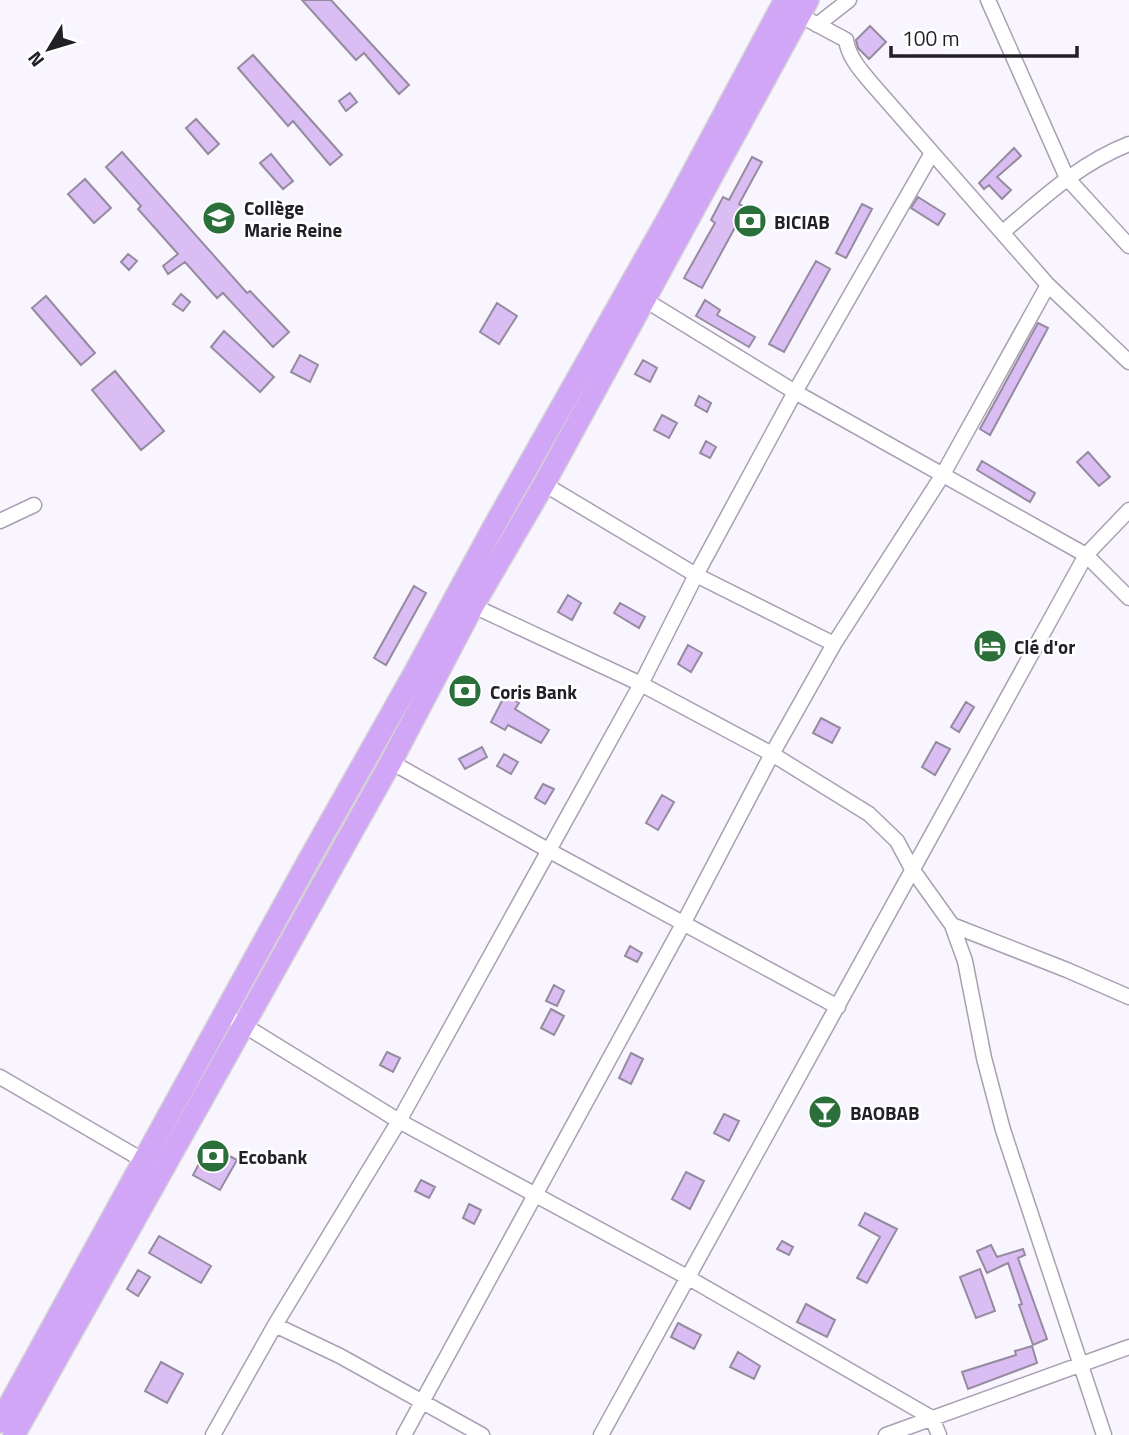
<svg xmlns="http://www.w3.org/2000/svg" width="1129" height="1435" viewBox="0 0 1129 1435" font-family="'Titillium Web',sans-serif">
<style>
.building{fill:#dabdf3;stroke:#958b9f;stroke-width:2}
.lines{fill:none;stroke-linecap:round;stroke-linejoin:round}
.minor-casing{stroke:#a99fb3;stroke-width:17}
.highway-casing{stroke:#d3d2d4;stroke-width:24}
.minor{stroke:#fff;stroke-width:14}
.highway{stroke:#d1a6f6;stroke-width:21}
.labels{text-anchor:middle;dominant-baseline:central;stroke-width:5;stroke-linejoin:round;paint-order:stroke}
.poi-label{font-size:19px;font-weight:bold;fill:#231f27;stroke:#fff;text-anchor:start}
</style>
<rect width="100%" height="100%" fill="#f9f5fe"/>
<path class="building" d="M302,0H331L409,85L399,94L364,53L356,60Z
M870,26L886,42L869,59L858,48L856,40Z
M253,55L342,155L330,165L293,121L288,126L238,68Z
M350,93L357,102L346,111L339,101Z
M196,119L219,144L208,154L186,128Z
M1014,148L1021,156L997,177L1011,190L1002,199L989,185L984,189L979,183Z
M122,152L247,293L250,291L289,332L273,347L223,293L217,298L185,262L168,274L163,266L178,254L138,209L141,206L106,167Z
M271,154L293,181L283,189L260,163Z
M752,157L762,162L739,204L758,214L750,229L738,222L702,288L684,278L715,223L711,220L723,197L729,200Z
M85,179L111,208L94,223L68,194Z
M918,197L945,214L938,225L911,208Z
M862,204L872,209L846,258L836,253Z
M128,254L137,261L129,270L121,262Z
M816,261L830,269L784,352L769,344Z
M181,294L190,302L183,311L173,304Z
M46,296L95,353L81,365L32,308Z
M705,300L720,310L717,315L755,337L749,347L696,316Z
M497,303L517,316L499,344L480,332Z
M1038,323L1048,328L990,435L980,429Z
M224,331L274,377L260,392L211,347Z
M300,355L318,365L310,382L291,372Z
M643,360L657,368L650,382L635,374Z
M115,371L164,431L141,450L92,390Z
M699,396L711,403L707,412L695,405Z
M662,415L677,423L669,438L654,430Z
M706,441L716,447L710,458L700,453Z
M1088,452L1110,477L1099,486L1077,462Z
M982,461L1035,493L1030,502L977,470Z
M414,586L426,593L386,665L374,658Z
M568,595L581,603L572,620L558,612Z
M620,603L645,617L639,628L614,613Z
M688,645L702,653L691,672L678,664Z
M465,682L477,689L471,701L458,695Z
M505,695L519,703L515,709L549,730L541,743L508,725L505,730L491,722Z
M966,702L974,707L959,732L951,727Z
M821,718L840,728L832,743L813,733Z
M936,742L950,749L935,775L922,767Z
M482,747L487,757L465,769L459,759Z
M504,754L518,762L511,774L497,766Z
M543,784L554,789L545,804L535,798Z
M662,795L674,802L658,830L646,823Z
M630,946L642,953L637,962L625,956Z
M554,985L564,991L557,1006L546,1001Z
M551,1009L564,1016L554,1035L541,1028Z
M387,1052L400,1058L393,1072L380,1065Z
M631,1053L643,1059L631,1084L619,1078Z
M724,1114L739,1121L729,1141L714,1133Z
M209,1145L237,1160L220,1190L193,1175Z
M686,1172L704,1181L690,1209L672,1199Z
M421,1180L435,1187L429,1198L415,1191Z
M469,1204L481,1210L474,1224L463,1218Z
M865,1213L897,1229L867,1283L857,1278L880,1237L859,1225Z
M159,1236L211,1266L201,1283L149,1253Z
M782,1241L793,1247L789,1255L777,1249Z
M991,1245L997,1257L1023,1249L1025,1255L1018,1258L1047,1339L1033,1345L1019,1305L1022,1304L1008,1263L987,1273L977,1251Z
M980,1269L995,1311L976,1318L960,1277Z
M138,1270L150,1277L138,1296L127,1289Z
M806,1304L835,1320L827,1337L797,1322Z
M678,1323L701,1335L694,1349L671,1337Z
M1032,1346L1037,1363L968,1389L962,1372L1016,1355L1015,1351Z
M738,1352L760,1366L754,1379L730,1367Z
M161,1362L183,1374L167,1403L145,1391Z"/>
<g class="lines">
<defs>
<path id="minor" d="M988,0L1067,178L1129,246
M792,11L846,40C849,58 861,71 873,85L1048,285L1129,362
M817,25L849,0
M1003,232C1043,198 1080,163 1129,144
M637,295L795,392L1086,555L1129,598
M544,484L696,575L834,644
M0,521L34,505
M465,602L641,684L772,754L869,814L897,841L912,869L952,925L965,961L984,1058L1003,1130L1104,1435
M391,762L548,850L838,1007
M952,925L1067,970L1129,997
M237,1021L399,1121L687,1277L932,1418L939,1435
M0,1077L151,1165
M275,1325L340,1356L482,1435
M213,1435L275,1325L399,1121L641,684L696,575L795,392L932,153
M404,1435L683,924L772,754L834,644L942,476L1048,285
M601,1435L1086,555L1129,510
M886,1435L1129,1347"/>
<path id="highway" d="M0,1422L306,865L415,672L493,528L676,204L785,0
M14,1435L391,762L473,606L544,484L808,0"/>
</defs>
<use href="#minor" class="minor-casing"/>
<use href="#highway" class="highway-casing"/>
<use href="#minor" class="minor"/>
<use href="#highway" class="highway"/>
</g>
<defs>
<symbol id="school-disc" viewBox="-11 -11 22 22"><circle r="9.5" fill="#2b703b" stroke="#fff"/><path d="M0-5L7-2L0 1L-7-2ZM-4 1L0 2.5L4 1V4Q0 6-4 4Z" fill="#fff"/></symbol>
<symbol id="bank-disc" viewBox="-11 -11 22 22"><circle r="9.5" fill="#2b703b" stroke="#fff"/><path d="M-6-4H6V4H-6ZM0-2.3a2.3 2.3 0 1 0 0 4.6a2.3 2.3 0 1 0 0-4.6Z" fill="#fff"/></symbol>
<symbol id="hotel-disc" viewBox="-11 -11 22 22"><circle r="9.5" fill="#2b703b" stroke="#fff"/><path d="M-6-4.5h1.5V1H6V5H4.5V3h-9V5H-6ZM-4 0a1.8 1.8 0 1 1 3.6 0ZM.5 0V-2.5h3Q6-2.5 6 0Z" fill="#fff"/></symbol>
<symbol id="bar-disc" viewBox="-11 -11 22 22"><circle r="9.5" fill="#2b703b" stroke="#fff"/><path d="M-6-5H6L.8 .8V4.5H3.5V6h-7V4.5H-.8V.8Z" fill="#fff"/></symbol>
</defs>
<g fill-rule="evenodd">
<use href="#school-disc" x="200" y="199" width="38" height="38"/>
<use href="#bank-disc" x="731" y="202" width="38" height="38"/>
<use href="#hotel-disc" x="971" y="627" width="38" height="38"/>
<use href="#bank-disc" x="446" y="672" width="38" height="38"/>
<use href="#bar-disc" x="806" y="1093" width="38" height="38"/>
<use href="#bank-disc" x="194" y="1137" width="38" height="38"/>
</g>
<g class="labels">
<g class="poi-label">
<text x="244" y="207">Collège<tspan x="244" dy="22">Marie Reine</tspan></text>
<text x="774" y="221">BICIAB</text>
<text x="1014" y="646">Clé d'or</text>
<text x="490" y="691">Coris Bank</text>
<text x="850" y="1112">BAOBAB</text>
<text x="238" y="1156">Ecobank</text>
</g>
</g>
<g transform="translate(49 49) rotate(232)" stroke="#ffffff" stroke-width="5" paint-order="stroke">
<path d="M0-5L12 26L0 18L-12 26Z" fill="#231f27"/>
<text y="-10" font-size="19" font-weight="bold" text-anchor="middle" fill="#231f27">N</text>
</g>
<path d="M891 46v10h186v-10" fill="none" stroke="#231f27" stroke-width="3.5"/>
<text x="902" y="46" font-size="21" fill="#231f27" stroke="#ffffff" stroke-width="5" paint-order="stroke">100 m</text>
</svg>
